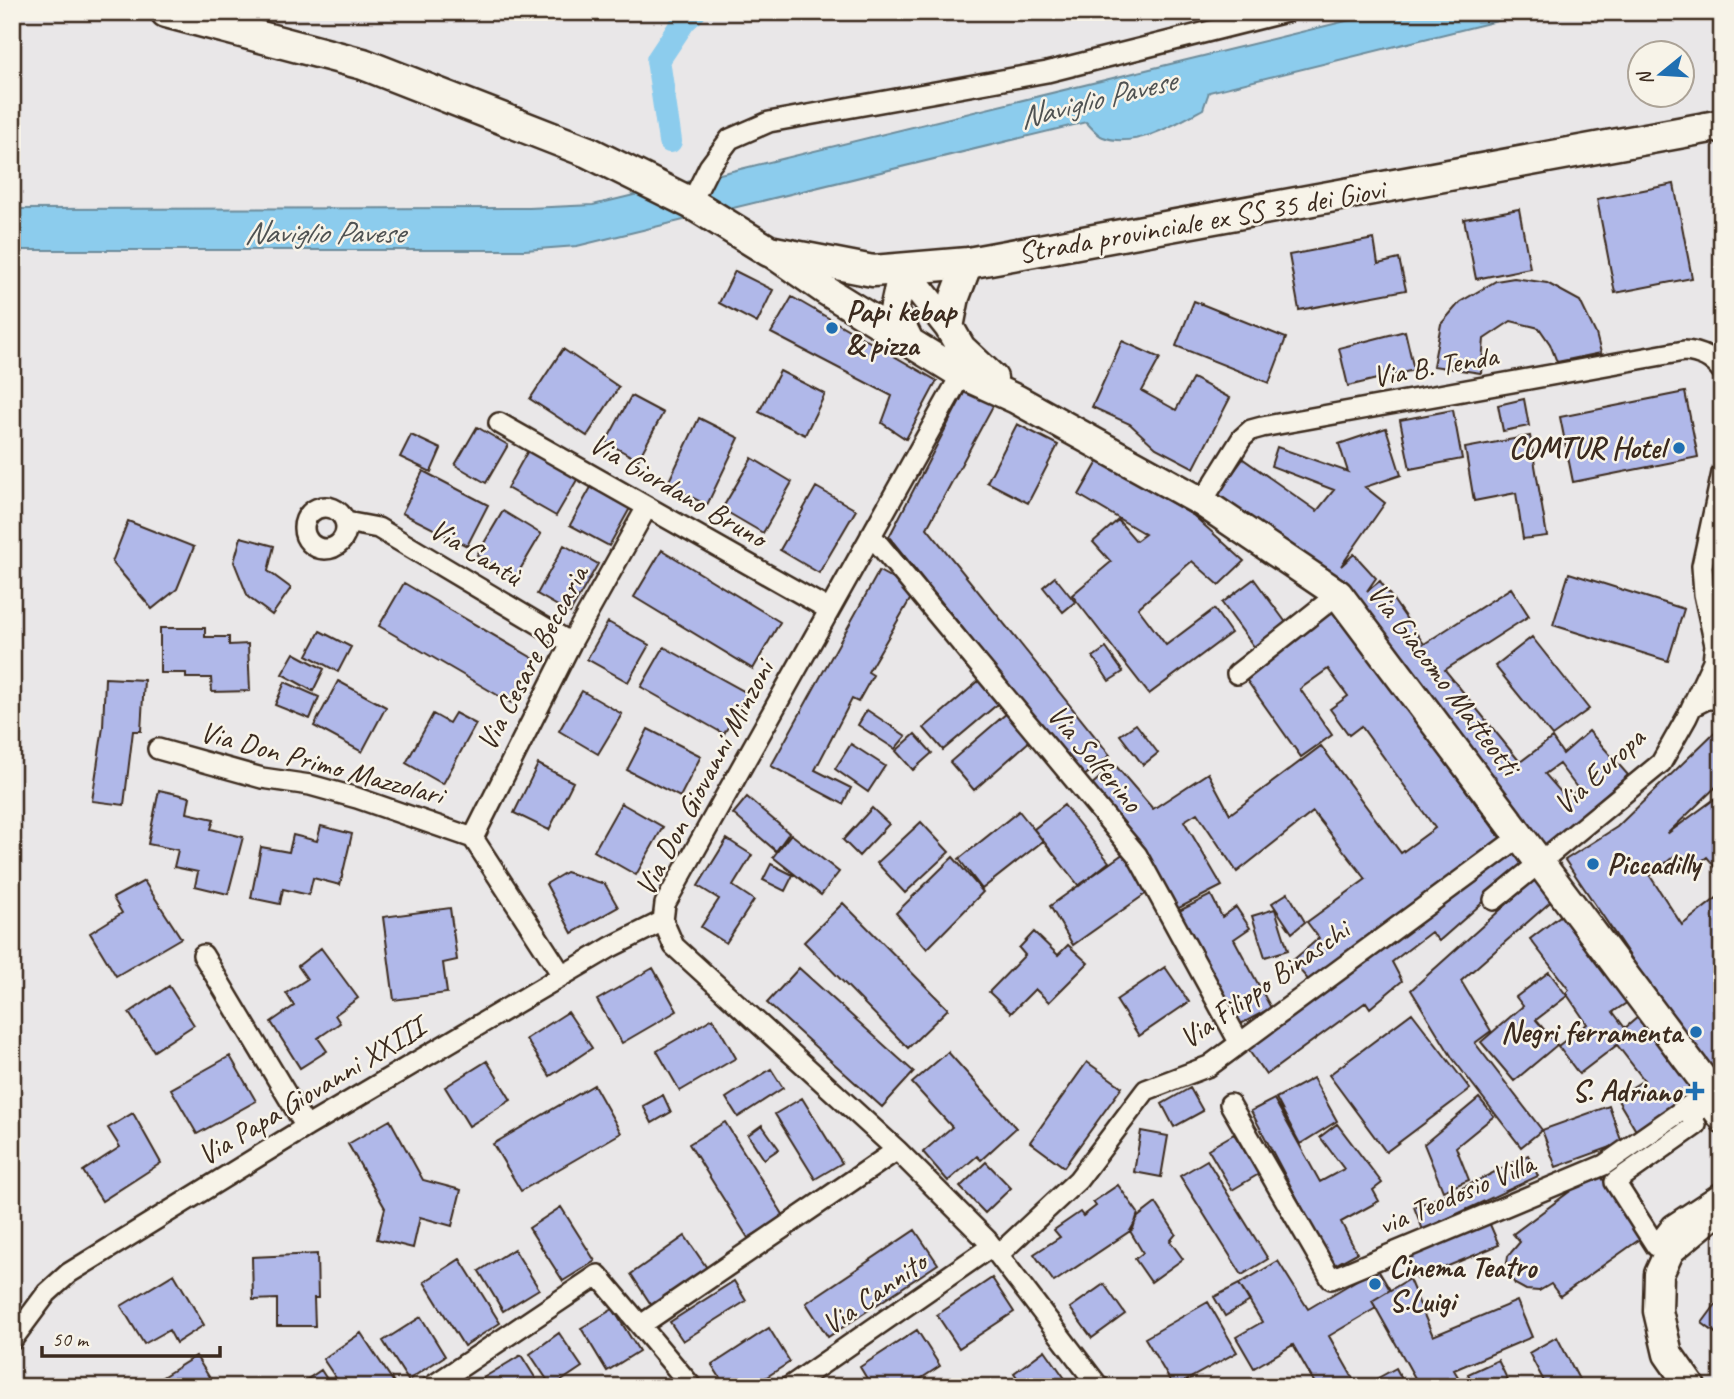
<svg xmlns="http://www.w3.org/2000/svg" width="1734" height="1399" viewBox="0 0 1734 1399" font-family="Caveat,sans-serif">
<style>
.water{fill:#8ccced;stroke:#6c8b9a;stroke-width:2}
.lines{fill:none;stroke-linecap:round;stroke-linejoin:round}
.canal{stroke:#8ccced;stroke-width:24}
.building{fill:#b0b8e9;stroke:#3b2a1e;stroke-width:2;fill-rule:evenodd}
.street-casing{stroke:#3b2a1e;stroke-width:24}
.secondary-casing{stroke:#3b2a1e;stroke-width:33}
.primary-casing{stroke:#3b2a1e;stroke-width:35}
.street{stroke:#f7f3e8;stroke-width:19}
.secondary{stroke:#f7f3e8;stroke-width:28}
.primary{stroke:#f7f3e8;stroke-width:30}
.poi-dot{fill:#1f6fb2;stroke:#f7f3e8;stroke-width:2.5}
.labels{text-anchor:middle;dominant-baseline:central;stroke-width:5;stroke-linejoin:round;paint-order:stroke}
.street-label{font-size:30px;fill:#3b2a1e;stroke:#f7f3e8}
.poi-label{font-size:30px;font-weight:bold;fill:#3b2a1e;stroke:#f7f3e8;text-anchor:start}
.water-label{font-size:32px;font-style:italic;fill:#4f5252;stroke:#f7f3e8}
</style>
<rect width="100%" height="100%" fill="#e9e7e8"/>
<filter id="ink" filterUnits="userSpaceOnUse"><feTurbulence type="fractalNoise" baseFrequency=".0143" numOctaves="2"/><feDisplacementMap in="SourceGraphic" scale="14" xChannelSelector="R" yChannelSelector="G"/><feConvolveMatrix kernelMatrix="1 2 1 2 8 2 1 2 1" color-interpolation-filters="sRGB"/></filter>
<g filter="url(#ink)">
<path class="water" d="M1383,12H1534L1209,92L1203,109C1176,124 1135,149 1103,137C1097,135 1091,127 1086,122L577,246L525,250H12V209L529,208L593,205Z"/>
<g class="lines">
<path class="canal" d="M670,141L658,60L684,21L694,12"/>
</g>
<path class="building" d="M1674,184L1692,278L1615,293L1597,199Z
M1519,209L1530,268L1476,279L1464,219Z
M1374,239L1378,264L1399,259L1406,290L1299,310L1289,255Z
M735,271L773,290L757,323L719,303Z
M1514,278L1547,283L1580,301L1596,334L1601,353L1557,362L1550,344L1539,328L1511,321L1484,339L1481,373L1433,366L1441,324L1460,302L1496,281Z
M792,297L937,381L906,439L882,423L892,396L771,333Z
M1194,301L1286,338L1269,383L1176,346Z
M1405,331L1414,370L1348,386L1339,348Z
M1122,341L1160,358L1142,391L1176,410L1193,378L1230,398L1194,468L1156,448L1130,424L1092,407Z
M563,349L619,387L587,436L530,399Z
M780,371L825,394L805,435L759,412Z
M966,389L994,404L927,528L1110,755L1083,777L889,537Z
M1685,392L1698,457L1573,482L1560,417Z
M631,396L663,413L638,460L606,442Z
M1524,399L1529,426L1503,431L1498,405Z
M1453,410L1462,459L1410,469L1400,420Z
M699,418L739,438L707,505L667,485Z
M1017,424L1058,445L1028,503L987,482Z
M477,427L508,445L486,483L455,465Z
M1386,428L1401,475L1365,487L1385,503L1341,566L1354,554L1376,578L1367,591L1380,581L1424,644L1511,588L1529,616L1445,670L1520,762L1552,738L1563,754L1589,731L1628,775L1545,847L1331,576L1217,495L1243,459L1317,511L1334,490L1271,466L1277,447L1348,472L1339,444ZM1559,764L1578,789L1566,798L1545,774Z
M411,435L441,449L431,472L400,457Z
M1530,436L1547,536L1523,539L1516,493L1474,501L1465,448Z
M531,445L581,473L556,516L507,488Z
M752,458L792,482L763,533L722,509Z
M1099,460L1194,516L1244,561L1219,585L1192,561L1138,608L1166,645L1214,609L1231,633L1149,694L1072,595L1111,562L1093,542L1118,520L1136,541L1145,534L1079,495Z
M423,471L488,505L467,546L402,513Z
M595,480L634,501L609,546L570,525Z
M816,487L856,510L819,573L780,550Z
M503,511L541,534L515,578L477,555Z
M128,521L194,547L177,589L152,609L112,562Z
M241,537L274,546L268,571L291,588L272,615L248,597L234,562Z
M564,545L598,564L570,613L537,594Z
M662,550L780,622L753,669L634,597Z
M879,571L915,591L868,672L873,675L858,702L852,699L815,770L851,788L843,804L771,766Z
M1569,573L1684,609L1668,661L1553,625Z
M1055,577L1075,602L1063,612L1043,587Z
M1254,579L1287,624L1255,648L1222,603Z
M404,583L536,660L511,703L379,626Z
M1335,609L1501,839L1310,982L1292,961L1319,938L1307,922L1366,879L1313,812L1237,872L1197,813L1184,821L1222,886L1175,910L1090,786L1115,765L1153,809L1208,773L1230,814L1321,746L1401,853L1435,828L1361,726L1349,735L1330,709L1348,696L1328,669L1300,689L1332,735L1301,757L1243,675Z
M608,622L649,645L628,682L587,659Z
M160,628H205V637H229V645L248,644L250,691L212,692L211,678H186V673H160Z
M320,631L351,647L338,672L307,655Z
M1532,637L1589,709L1552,736L1495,666Z
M664,647L747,693L724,734L641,687Z
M1106,648L1123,672L1109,681L1093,657Z
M294,653L324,669L313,691L282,674Z
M105,678L144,680L141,731H133L124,805L92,801L103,727Z
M981,679L1000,702L943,750L924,728Z
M338,681L386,707L362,752L314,726Z
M285,682L319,697L310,719L275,705Z
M582,691L622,714L598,754L559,731Z
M867,710L906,736L895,749L858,725Z
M455,713L476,724L443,784L406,763L433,714L449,723Z
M1007,713L1031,740L974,790L950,762Z
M1136,724L1158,753L1143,765L1120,735Z
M648,729L701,756L680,797L627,770Z
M1718,729L1722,733V781L1667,834L1716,798L1722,806V875L1707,857L1691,869L1678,853L1650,876L1682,925L1718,897L1722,902V1092L1565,860L1617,827Z
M915,734L932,753L913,770L896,751Z
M851,744L885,766L868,792L835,769Z
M538,764L573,782L549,830L514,813Z
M159,790L190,797L187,813L214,819L211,829L243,837L228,894L195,886L198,872L174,867L178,850L148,844Z
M747,797L789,833L776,851L733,814Z
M621,803L663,827L636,875L594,851Z
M1064,805L1109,862L1079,886L1034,829Z
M872,808L889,824L859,856L843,840Z
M1019,811L1043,841L982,889L959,859Z
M921,822L949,852L905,893L877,863Z
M321,826L352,834L340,885L313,878L309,895L283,889L280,904L251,898L261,847L289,852L293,835L317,841Z
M791,834L839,872L821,895L773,857Z
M727,839L752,855L733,886L754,900L726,943L701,927L719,899L698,886Z
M1511,847L1523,867L1439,941L1431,932L1392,962L1402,981L1370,1008L1366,1002L1266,1075L1245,1045Z
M1127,851L1151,890L1073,945L1050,906Z
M953,857L983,892L927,949L896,913Z
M771,864L793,875L785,891L763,880Z
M566,872L605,884L618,907L572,933L546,884Z
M1537,877L1555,898L1461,981L1491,1031L1475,1043L1542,1130L1521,1147L1453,1059L1411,990Z
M144,881L181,938L116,976L90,933L122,913L113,898Z
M1288,893L1305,922L1292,933L1272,903Z
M1211,895L1222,917L1236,907L1250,928L1234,939L1271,1008L1237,1026L1177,912Z
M843,903L948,1009L908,1048L804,942Z
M450,908L457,960L443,963L447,993L394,1000L383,917Z
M1275,909L1288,950L1265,957L1252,916Z
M1564,913L1628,1002L1613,1012L1625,1028L1638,1017L1699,1091L1638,1134L1616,1097L1644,1080L1617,1045L1579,1074L1558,1046L1587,1024L1566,993L1569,990L1530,939Z
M1034,932L1058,955L1068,945L1088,963L1049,1002L1035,989L1011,1013L989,992L1025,955L1019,948Z
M321,948L358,998L335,1015L340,1023L318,1038L327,1051L300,1068L271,1022L294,1006L286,993L307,979L298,966Z
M1165,967L1189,1002L1139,1036L1116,1000Z
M653,968L677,1011L622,1043L597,1000Z
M799,968L914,1072L882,1107L767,1003Z
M1549,972L1567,996L1536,1020L1557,1045L1514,1081L1481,1042L1523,1006L1516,997Z
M169,986L194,1025L154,1051L129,1013Z
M568,1012L592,1048L550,1076L526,1039Z
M1412,1013L1470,1089L1386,1152L1329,1075Z
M713,1018L736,1058L680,1091L657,1051Z
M948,1052L1016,1128L981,1160L977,1156L948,1181L923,1152L952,1127L912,1083Z
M230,1056L256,1101L197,1134L171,1089Z
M487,1061L511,1100L469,1126L445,1087Z
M1087,1062L1122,1087L1064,1167L1030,1142Z
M771,1069L783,1088L738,1117L726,1098Z
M1313,1078L1337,1121L1300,1144L1276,1098Z
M594,1085L621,1133L521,1191L493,1144Z
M1190,1088L1203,1111L1174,1127L1162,1104Z
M663,1095L671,1112L652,1123L643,1106Z
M802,1098L842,1163L815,1179L775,1114Z
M1479,1098L1494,1116L1456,1147L1469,1180L1443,1191L1424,1144Z
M1274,1099L1320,1182L1344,1169L1320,1137L1337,1124L1382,1183L1373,1190L1379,1201L1341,1222L1357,1253L1333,1266L1251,1111Z
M1609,1106L1622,1143L1556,1167L1542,1130Z
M133,1113L161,1163L102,1201L83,1171L120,1147L108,1128Z
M390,1120L423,1180L461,1190L452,1226L420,1217L413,1248L377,1239L385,1208L348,1144Z
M725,1122L784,1216L748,1238L689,1144Z
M762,1125L779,1149L764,1159L748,1135Z
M1141,1131L1168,1136L1161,1177L1134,1172Z
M1234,1134L1259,1174L1232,1190L1208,1149Z
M1528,1155L1538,1176L1423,1230L1414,1207L1467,1186Z
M1207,1160L1268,1259L1242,1275L1180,1176Z
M986,1162L1011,1188L985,1213L960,1187Z
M1597,1171L1643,1237L1560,1296L1551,1284L1539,1291L1526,1290L1515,1284L1506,1269L1508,1256L1520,1242L1513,1234Z
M1118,1185L1138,1213L1133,1229L1054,1282L1034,1254L1060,1237L1054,1230L1080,1212L1083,1216L1096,1206L1093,1202Z
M1156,1203L1176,1234L1170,1241L1183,1259L1151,1282L1135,1259L1143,1253L1130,1231L1138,1217Z
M561,1207L595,1261L563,1281L529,1228Z
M1488,1220L1499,1245L1417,1279L1407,1254Z
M915,1230L938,1264L828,1337L806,1303Z
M685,1236L707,1268L652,1306L631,1274Z
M514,1249L539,1289L503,1311L479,1271Z
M317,1254L318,1298H314L315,1326H277V1299L253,1300L252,1257Z
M460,1259L500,1323L464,1346L424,1282Z
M1278,1261L1308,1309L1377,1268L1390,1290L1372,1301L1376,1308L1329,1336L1358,1387H1317L1293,1345L1254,1368L1236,1337L1262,1322L1239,1284Z
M174,1274L204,1325L176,1343L169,1330L144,1344L121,1306Z
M992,1278L1014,1312L959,1348L937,1315Z
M1409,1279L1433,1336L1517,1301L1532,1337L1454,1370L1464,1387H1420L1372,1301Z
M734,1281L746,1301L683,1341L670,1322Z
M1104,1284L1125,1314L1092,1338L1070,1308Z
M1239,1284L1250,1301L1225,1316L1214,1297Z
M1722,1296V1338L1702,1323Z
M1208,1302L1237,1352L1174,1387L1145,1338Z
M613,1309L639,1351L607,1371L581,1328Z
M421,1317L445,1356L408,1380L383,1341Z
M769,1328L790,1362L751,1387H726L712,1365Z
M917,1330L940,1366L908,1387H872L860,1367Z
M361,1333L395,1384L390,1387H342L323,1359Z
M559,1333L582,1367L552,1387L530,1354Z
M1557,1337L1583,1387H1547L1529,1353Z
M1045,1350L1071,1387H1024L1014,1373Z
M521,1355L541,1387H488L483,1378Z
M196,1356L211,1380L200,1387H159L156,1381Z
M1498,1360L1511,1387H1474L1468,1374Z
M1396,1368L1406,1387H1362Z
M321,1370L332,1387H296Z"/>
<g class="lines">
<defs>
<path id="street" d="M691,203L709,167L730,139L769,122L1047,72L1286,12
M966,366L665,904L663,921L674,946L897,1150L987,1240L1099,1387
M499,423L828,609
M1202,502L1242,438L1251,430L1262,427L1684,351C1699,352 1713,358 1722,371
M304 528a21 21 0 1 1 42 0a21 21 0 1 1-42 0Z
M346,522L378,528L571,643
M871,535L1137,855L1239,1042
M1237,674L1338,594
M1693,706L1707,699H1722
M158,749L262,778L310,785L357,798L473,838L562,975
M473,838L571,643L647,507
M1494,900L1661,763L1687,717L1713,661L1715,645L1704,594L1702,566L1722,473
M203,955L306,1127
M1230,1104L1331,1279L1604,1165L1710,1091
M1722,1124L1708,1105L1690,1115L1696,1125L1615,1182L1656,1246L1672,1225L1722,1192
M999,1254L1078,1180L1146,1090L1209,1066L1522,835
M641,1325L897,1150
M12,1340L47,1293L69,1273L306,1127L611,947L663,921
M431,1387L598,1275L692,1387
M789,1387L992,1246"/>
<path id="secondary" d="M769,251L825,290L961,374L1016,399L1202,502L1338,594L1722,1105
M903,269L949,327L961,348L993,378
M903,269L894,311L909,341
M949,327L955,297L968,263
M1691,1387L1668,1354L1658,1311L1659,1274L1670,1250L1722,1207"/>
<path id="primary" d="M166,12L363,64L588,152L691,203L769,251L873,271L968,263L1722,125"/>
</defs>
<use href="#street" class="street-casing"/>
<use href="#secondary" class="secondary-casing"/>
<use href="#primary" class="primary-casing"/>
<use href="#street" class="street"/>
<use href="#secondary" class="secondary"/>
<use href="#primary" class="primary"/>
</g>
</g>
<g class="poi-dot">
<circle cx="832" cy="328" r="7"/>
<circle cx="1679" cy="448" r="7"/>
<circle cx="1593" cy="864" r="7"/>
<circle cx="1696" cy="1032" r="7"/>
<path d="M1691.5 1080.5h7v7h7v7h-7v7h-7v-7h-7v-7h7z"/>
<circle cx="1375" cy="1284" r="7"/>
</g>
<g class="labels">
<g class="street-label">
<text transform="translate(1201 221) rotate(-10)">Strada provinciale ex SS 35 dei Giovi</text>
<text transform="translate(1435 366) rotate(-10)">Via B. Tenda</text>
<text transform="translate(678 490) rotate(30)">Via Giordano Bruno</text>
<text transform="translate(476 552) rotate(31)">Via Cantù</text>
<text transform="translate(532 658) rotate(-62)">Via Cesare Beccaria</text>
<text transform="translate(1444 679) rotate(53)">Via Giacomo Matteotti</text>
<text transform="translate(1095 758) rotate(50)">Via Solferino</text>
<text transform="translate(322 763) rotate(15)">Via Don Primo Mazzolari</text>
<text transform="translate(1599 771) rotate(-43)">Via Europa</text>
<text transform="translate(704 778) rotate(-62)">Via Don Giovanni Minzoni</text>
<text transform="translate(1264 984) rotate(-35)">Via Filippo Binaschi</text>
<text transform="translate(311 1091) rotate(-31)">Via Papa Giovanni XXIII</text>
<text transform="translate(1456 1194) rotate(-23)">via Teodosio Villa</text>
<text transform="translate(874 1293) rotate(-35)">Via Cannito</text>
</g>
<g class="poi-label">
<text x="846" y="311">Papi kebap<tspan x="846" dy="34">&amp; pizza</tspan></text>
<text x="1665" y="448" text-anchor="end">COMTUR Hotel</text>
<text x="1607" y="864">Piccadilly</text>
<text x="1682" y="1032" text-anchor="end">Negri ferramenta</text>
<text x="1681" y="1091" text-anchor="end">S. Adriano</text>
<text x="1389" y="1267">Cinema Teatro<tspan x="1389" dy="34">S.Luigi</tspan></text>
</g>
<g class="water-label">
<text transform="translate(1097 99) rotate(-14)">Naviglio Pavese</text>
<text x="324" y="232">Naviglio Pavese</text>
</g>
</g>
<rect width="1734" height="1399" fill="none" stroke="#f7f3e8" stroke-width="42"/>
<rect x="21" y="21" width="1692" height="1357" fill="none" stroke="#3b2a1e" stroke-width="2.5" filter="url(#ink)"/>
<g transform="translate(1661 74) rotate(252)"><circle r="33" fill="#f7f3e8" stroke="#aca397" stroke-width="2"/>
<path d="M0-5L12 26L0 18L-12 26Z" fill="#1f6fb2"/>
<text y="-10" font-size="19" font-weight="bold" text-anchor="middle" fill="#3b2a1e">N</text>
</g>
<path d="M42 1346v10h178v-10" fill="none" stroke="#3b2a1e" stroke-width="3.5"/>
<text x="52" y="1346" font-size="21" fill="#3b2a1e" stroke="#f7f3e8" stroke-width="5" paint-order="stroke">50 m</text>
</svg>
